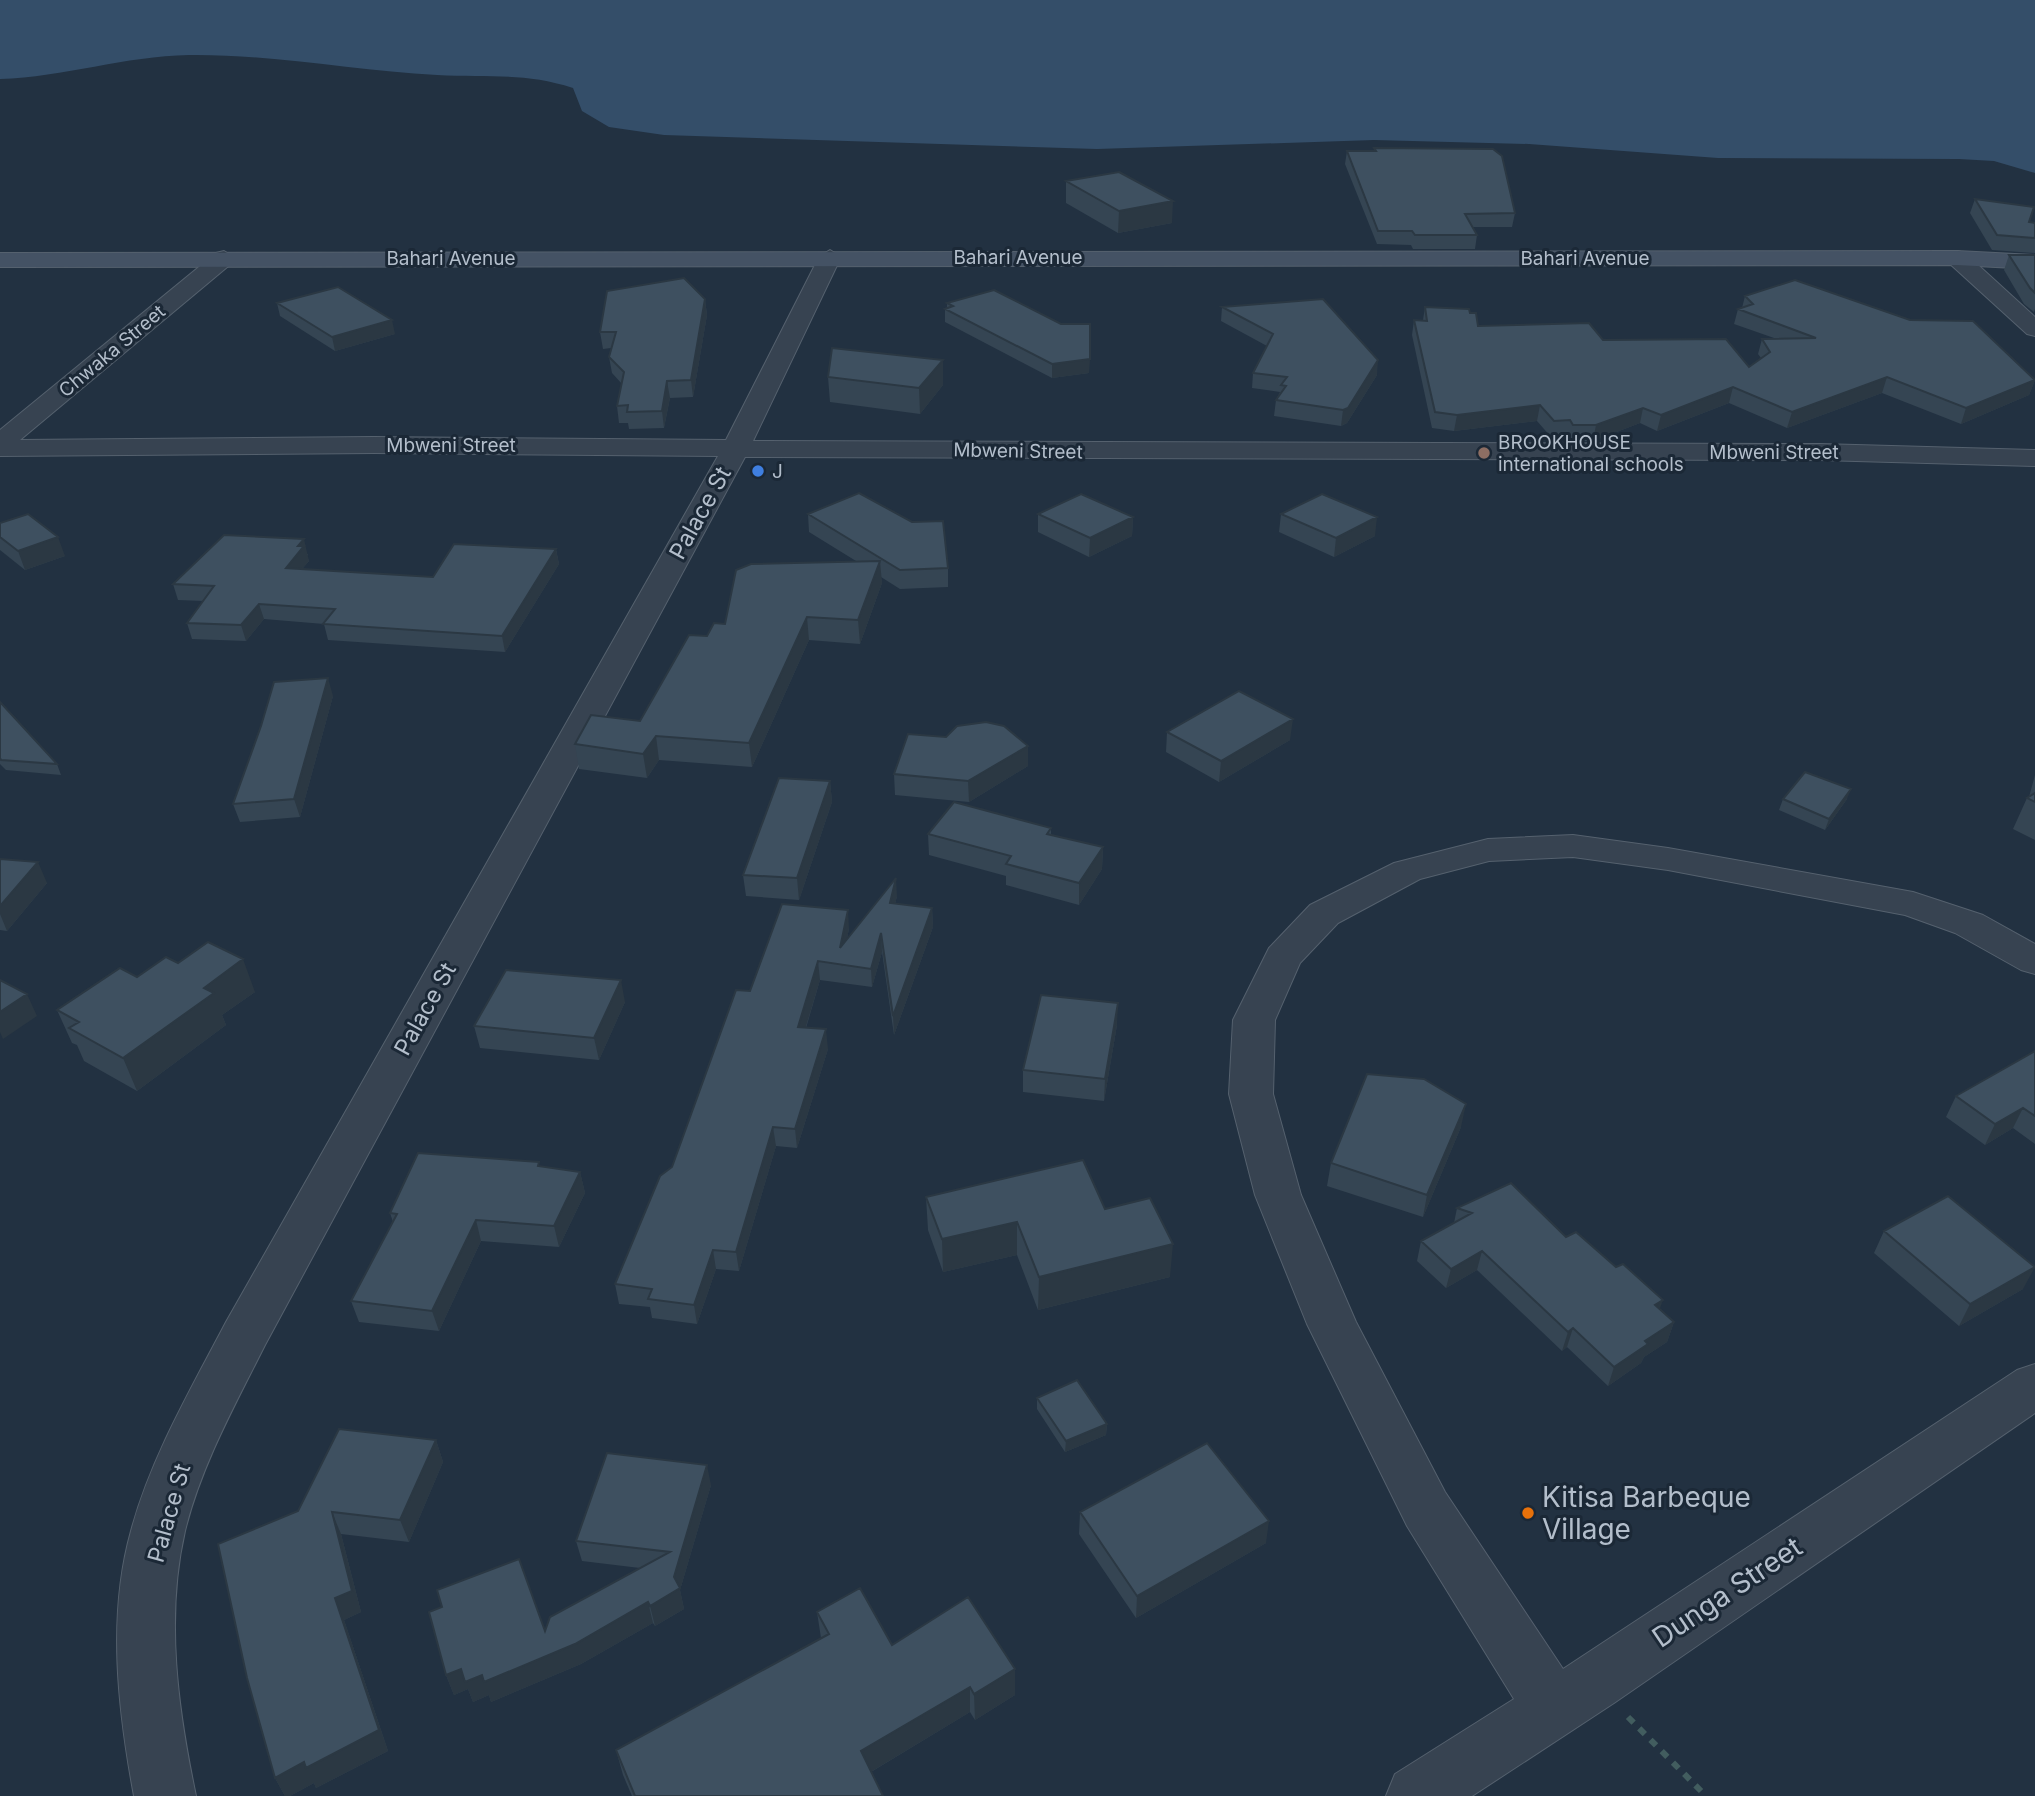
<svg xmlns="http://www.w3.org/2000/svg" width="2035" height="1796" viewBox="0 0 2035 1796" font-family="Inter,sans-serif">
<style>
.water{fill:#344e69}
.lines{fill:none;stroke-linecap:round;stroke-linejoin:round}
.street-casing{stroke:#55616e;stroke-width:2}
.secondary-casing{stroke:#55616e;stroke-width:2}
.path{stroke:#425d5f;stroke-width:6;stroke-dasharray:8 8;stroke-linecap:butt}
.street{fill:#374351;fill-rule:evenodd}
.secondary{fill:#445264;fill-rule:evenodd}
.wall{fill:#354553}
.shaded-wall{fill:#2b3843}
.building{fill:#3e5060;stroke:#2b3843;stroke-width:2}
.education-dot{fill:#8d6e63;stroke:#1b2836;stroke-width:2.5}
.shop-dot{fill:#3f7fe0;stroke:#1b2836;stroke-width:2.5}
.food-dot{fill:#e8710a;stroke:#1b2836;stroke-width:2.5}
.labels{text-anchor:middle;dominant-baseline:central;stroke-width:6;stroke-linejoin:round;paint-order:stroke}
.far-street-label{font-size:19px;fill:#b3becb;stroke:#1b2836}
.far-poi-label{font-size:19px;fill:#b3becb;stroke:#1b2836;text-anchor:start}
.street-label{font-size:23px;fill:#b3becb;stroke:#1b2836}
.near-poi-label{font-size:28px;fill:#b3becb;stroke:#1b2836;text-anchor:start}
.near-street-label{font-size:28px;fill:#b3becb;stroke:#1b2836}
</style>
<rect width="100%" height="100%" fill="#223141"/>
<path class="water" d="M0,0H2035V173L1994,161L1959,159L1718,158L1529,144L1374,140L1097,149L664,135L609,127L582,111L573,88C524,72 487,78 437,75C355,71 272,54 189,55C125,56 64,77 0,79Z"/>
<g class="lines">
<defs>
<path id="street" d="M830,250L841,257L753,441L1820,444L2035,450V466L1820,460L745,457L265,1345C235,1405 201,1466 185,1531C165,1618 178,1710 196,1796H134C118,1710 107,1616 131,1531C151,1457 191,1389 226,1322L718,456L374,453L0,456V430L216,253L224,251L235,258L232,263L20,440L374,437L726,440L819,257Z
M1957,251L1965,253L2035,317V336L2027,334L1949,263L1946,258Z
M1573,835L1668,848L1913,892L1983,915L2035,944V974L2021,970L1955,933L1905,915L1668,870L1573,857L1489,861L1420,879L1338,923L1300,963L1275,1020L1273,1094L1301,1195L1356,1322L1445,1492L1563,1669L2017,1370L2035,1364V1413L1614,1703L1472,1796H1386L1395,1774L1514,1699L1407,1526L1307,1324L1255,1195L1229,1094L1233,1020L1269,948L1310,905L1394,863L1488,839Z"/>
<path id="secondary" d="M1957,251L2035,255V269L1957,265L0,267V253Z"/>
</defs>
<use href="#street" class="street-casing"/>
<use href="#secondary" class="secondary-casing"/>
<path class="path" d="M1628,1717L1706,1796"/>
<use href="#street" class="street"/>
<use href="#secondary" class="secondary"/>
</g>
<path class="wall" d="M1374,148L1515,213L1512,227H1472L1477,235L1475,249H1413L1411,245L1377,244L1345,164L1347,151H1374Z
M1066,181L1172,223L1118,233L1066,203Z
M1975,199L2029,222L2035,223V253L1992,250L1970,213Z
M2009,255H2035V309L2034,312L2024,304L2004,270Z
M1745,296L2035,380L2029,395L1961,424L1882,393L1787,428L1729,403L1657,431L1640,423L1593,441H1570L1567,436L1551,437L1537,421L1454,431L1432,428L1412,335L1414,320H1423L1425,307L1470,313L1478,326L1603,340L1749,367L1761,358L1758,354L1762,339L1774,338L1734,324L1738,309L1742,308Z
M705,299L707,315L693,397L670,398L664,428L629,429L628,423H619L617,406L622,384L612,373L609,357L611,348L603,349L600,332Z
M277,303L395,334L335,351L280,316Z
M947,303L1089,373L1052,378L945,322V309L947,308Z
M1222,307L1377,375L1347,423L1341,426L1274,416L1276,400L1280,392L1252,388L1253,373L1267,346L1221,321Z
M943,360V385L920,414L830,402L828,377Z
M808,514L948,568V587L900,589L881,577L882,583L860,644L809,640L752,767L659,760L647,778L579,769L575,744L640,721L707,636L725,624L856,561L809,532Z
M1038,514L1133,517L1132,536L1089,557L1038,532Z
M1281,514L1375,536L1334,557L1279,532Z
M0,523L65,556L25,570L0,550Z
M556,549L559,564L505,652L328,640L324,624L264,619L246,641L192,639L187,623L203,601L178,600L173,584L308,554L307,556L309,561L302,569L433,577Z
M333,696L300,817L240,822L233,804Z
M0,702L57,764L61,775L6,770L0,764Z
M1167,732L1290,740L1219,782L1166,752Z
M1028,766L969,802L895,795L894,774Z
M2035,775V840L2013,829L2027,798L2029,797Z
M830,781L832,802L799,900L746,896L743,875Z
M1783,799H1847L1825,830L1779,810Z
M1051,828V835L1103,847L1102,869L1079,905L1006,885V876L929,855L928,834Z
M0,859L47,883L7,931L0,930Z
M897,896L895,904L932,908L933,927L894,1035L882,952L872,987L820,980L806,1028L828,1049L797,1148L776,1146L739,1271L716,1269L697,1324L652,1318L650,1307L619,1304L615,1284L672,1167L750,991L849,928L847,939Z
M178,963L255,992L222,1015L226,1025L137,1091L84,1061L77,1045L72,1043L57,1010L137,977Z
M625,1002L599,1060L480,1048L474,1026Z
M1117,1025L1104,1101L1023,1092V1070Z
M2035,1051V1144L2013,1128L1985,1145L1946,1117L1956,1096Z
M1461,1127L1423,1217L1327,1186L1331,1163Z
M541,1166L580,1172L585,1193L559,1247L481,1241L439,1331L359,1322L351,1301L393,1222L390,1213Z
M926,1197L1105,1209L1170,1277L1038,1310L1017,1255L943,1272L928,1230Z
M1457,1208L1566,1237L1660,1309L1674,1322L1667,1342L1644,1357L1641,1363L1608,1386L1567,1347L1562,1351L1477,1270L1446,1288L1417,1261L1421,1241L1454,1223Z
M1884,1231L2023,1289L1959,1326L1874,1253Z
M1037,1398L1107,1424L1106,1435L1065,1452L1037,1409Z
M436,1440L443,1462L409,1542L341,1534L361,1612L344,1620L388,1751L316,1788L314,1783L290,1796H285L275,1778L298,1511Z
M711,1485L680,1590L684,1609L655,1626L653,1623L581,1664L491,1702L489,1695L473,1702L468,1689L454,1695L446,1675L442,1607L545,1631L640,1568L582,1561L576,1541Z
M1080,1512L1266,1543L1136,1618L1079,1534Z
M817,1612L892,1645L1015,1669V1695L975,1720L970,1712L871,1772L883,1796H632L623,1775L616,1750L821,1638Z"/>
<path class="shaded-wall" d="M1173,201L1172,223L1118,233L1119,211Z
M705,299L707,315L693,397L691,380Z
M392,320L395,334L335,351L332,337Z
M1090,359L1089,373L1052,378V364Z
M943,360V385L920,414L919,388Z
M1378,360L1377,375L1347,423L1341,426L1343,410Z
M1887,377L1882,393L1787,428L1792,412Z
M2035,380L2029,395L1961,424L1966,408Z
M667,381L670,398L664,428L662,411Z
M1733,387L1729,403L1657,431L1661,415Z
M1540,405L1537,421L1454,431L1457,415Z
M1643,408L1640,423L1593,441L1596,425Z
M1133,517L1132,536L1089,557L1090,538Z
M1377,517L1375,536L1334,557L1336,538Z
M58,537L65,556L25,570L18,551Z
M304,539L309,561L290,583L286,568L298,546Z
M556,549L559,564L505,652L502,636Z
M880,561L882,583L860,644L858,620Z
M259,604L264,619L246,641L241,625Z
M807,617L809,640L752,767L749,743Z
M328,678L333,696L300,817L294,799Z
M1293,719L1290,740L1219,782L1221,761Z
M656,736L659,760L647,778L643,754Z
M1028,746V766L969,802L968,781Z
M830,781L832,802L799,900L797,878Z
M1851,789L1847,799L1825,830L1829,819Z
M1103,847L1102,869L1079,905V883Z
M38,862L47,883L7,931L0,914V906Z
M896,878L897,896L891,922L890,903Z
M932,908L933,927L894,1035L893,1016Z
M848,910L849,928L842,967L840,948Z
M881,933L882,952L872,987L871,969Z
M243,959L255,992L222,1015L226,1025L137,1091L123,1058L204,988Z
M818,961L820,980L800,1046L798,1027Z
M621,980L625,1002L599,1060L594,1038Z
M27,994L37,1016L3,1039L0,1032V1012Z
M1118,1003L1117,1025L1104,1101L1105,1079Z
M826,1029L828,1049L797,1148L795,1129Z
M1466,1104L1461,1127L1423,1217L1427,1195Z
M2023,1108L2013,1128L1985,1145L1995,1124Z
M773,1127L776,1146L739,1271L736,1252Z
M580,1172L585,1193L559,1247L554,1226Z
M476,1220L481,1241L439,1331L432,1311Z
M1017,1222V1255L943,1272L942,1239Z
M1173,1244L1170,1277L1038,1310L1039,1277Z
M713,1250L716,1269L697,1324L694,1305Z
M1482,1251L1477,1270L1446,1288L1451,1269Z
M2035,1267L2023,1289L1959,1326L1970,1304Z
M1663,1300L1656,1319L1655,1305Z
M1674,1322L1667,1342L1644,1357L1641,1363L1608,1386L1614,1367L1645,1341Z
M1573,1328L1567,1347L1562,1351L1568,1332Z
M1107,1424L1106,1435L1065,1452L1066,1441Z
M436,1440L443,1462L409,1542L400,1520Z
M707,1465L711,1485L680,1590L684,1609L655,1626L650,1606L674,1577Z
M332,1512L341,1534L361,1612L344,1620L388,1751L316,1788L314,1783L290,1796H285L275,1778Z
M1269,1521L1266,1543L1136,1618L1137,1596Z
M648,1602L653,1623L581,1664L491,1702L489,1695L473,1702L468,1689L454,1695L446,1675L461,1669L482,1675Z
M1015,1669V1695L975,1720L974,1694Z
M970,1687V1712L864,1776L861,1751Z"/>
<path class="building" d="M1374,148L1493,149L1502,156L1515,213L1465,214L1477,235H1415L1412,231H1378L1347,151H1376Z
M1119,172L1173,201L1119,211L1066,181Z
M1975,199L2034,207L2029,222L2035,223V238L1997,235Z
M2009,255H2035V293L2030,288Z
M684,278L705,299L691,380L667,381L662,411L627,412L628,405L617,406L624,372L609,357L616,332H600L607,291Z
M1795,280L1910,320L1973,321L2035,380L1966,408L1887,377L1792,412L1733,387L1661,415L1643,408L1596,425H1573L1570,420L1554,421L1540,405L1457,415L1435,412L1414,320L1427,321L1425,307L1469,309L1470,313H1476L1478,326L1589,323L1603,340L1726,339L1749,367L1770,352L1762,339L1816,338L1738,309L1753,304L1745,296Z
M338,287L392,320L332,337L277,303Z
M994,290L1061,324H1090V359L1052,364L945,309L953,306L947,303Z
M1323,299L1378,360L1348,408L1343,410L1276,400L1286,386L1281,385L1287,377L1253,373L1273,334L1222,307Z
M832,348L943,360L919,388L828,377Z
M859,493L912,522L943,521L948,568L900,570L808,514Z
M1081,494L1133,517L1090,538L1038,514Z
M1322,494L1377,517L1336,538L1281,514Z
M28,514L58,537L18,551L0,537V523Z
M224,535L304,539L298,546H304L286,568L433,577L454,544L556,549L502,636L323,624L335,609L259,604L241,625L187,623L214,586L173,584Z
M880,561L858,620L807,617L749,743L656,736L643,754L575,744L591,715L640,721L689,635L707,636L714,623L725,624L736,570L751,564Z
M328,678L294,799L233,804L261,726L274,682Z
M1239,691L1293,719L1221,761L1167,732Z
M0,702L57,764L1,760L0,758Z
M986,722L1004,726L1028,746L968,781L894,774L908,734L946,737L957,726Z
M1805,772L1851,789L1829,819L1783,799Z
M779,778L830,781L797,878L743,875Z
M2035,793V802L2027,798Z
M954,802L1051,828L1047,834L1103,847L1079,883L1006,864L1011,856L928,834Z
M0,859L38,862L0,906Z
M896,878L890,903L932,908L893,1016L881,933L871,969L818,961L798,1027L826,1029L795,1129L773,1127L736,1252L713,1250L694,1305L648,1299L652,1289L615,1284L660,1176L672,1167L736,990L750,991L782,904L848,910L840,948Z
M208,942L243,959L204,988L214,993L123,1058L69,1028L79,1022L57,1010L120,968L137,977L166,957L178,963Z
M506,970L621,980L594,1038L474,1026Z
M0,980L27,994L0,1012Z
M1041,995L1118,1003L1105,1079L1023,1070Z
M2035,1051V1116L2023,1108L1995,1124L1956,1096Z
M1367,1074L1424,1079L1466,1104L1427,1195L1331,1163Z
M418,1153L539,1162L538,1166L580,1172L554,1226L476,1220L432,1311L351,1301L397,1214L390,1213Z
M1083,1160L1105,1209L1150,1198L1173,1244L1039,1277L1017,1222L942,1239L926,1197Z
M1511,1183L1566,1237L1576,1232L1616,1267L1623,1264L1663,1300L1655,1305L1674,1322L1645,1341L1648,1344L1614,1367L1573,1328L1568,1332L1482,1251L1451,1269L1421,1241L1472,1213L1457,1208Z
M1948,1196L2035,1267L1970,1304L1884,1231Z
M1077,1380L1107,1424L1066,1441L1037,1398Z
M339,1429L436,1440L400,1520L332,1512L352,1591L335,1598L379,1730L306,1768L304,1762L275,1778L247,1678L218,1544L298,1511Z
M1207,1443L1269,1521L1137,1596L1080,1512Z
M607,1453L707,1465L674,1577L680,1588L650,1606L648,1602L575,1644L484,1682L482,1675L465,1682L461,1669L446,1675L429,1612L442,1607L437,1590L519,1559L545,1631L550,1617L670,1552L576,1541Z
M860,1588L892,1645L968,1597L1015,1669L974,1694L970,1687L861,1751L883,1796H635L616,1750L829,1634L817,1612Z"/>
<circle class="education-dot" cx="1484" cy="453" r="7"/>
<circle class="shop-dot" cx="758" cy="471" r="7"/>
<circle class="food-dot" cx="1528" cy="1513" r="7"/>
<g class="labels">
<g class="far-street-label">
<text x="1018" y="257">Bahari Avenue</text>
<text x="451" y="258">Bahari Avenue</text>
<text x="1585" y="258">Bahari Avenue</text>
<text transform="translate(112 351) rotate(-40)">Chwaka Street</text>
<text x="451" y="445">Mbweni Street</text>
<text transform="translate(1018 451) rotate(1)">Mbweni Street</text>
<text x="1774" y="452">Mbweni Street</text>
</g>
<g class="far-poi-label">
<text x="1498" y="442">BROOKHOUSE<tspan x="1498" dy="22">international schools</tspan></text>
<text x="772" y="471">J</text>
</g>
<g class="street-label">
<text transform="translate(700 513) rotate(-61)">Palace St</text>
<text transform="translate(425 1009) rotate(-61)">Palace St</text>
<text transform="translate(169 1513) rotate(-74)">Palace St</text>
</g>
<g class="near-poi-label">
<text x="1542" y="1497">Kitisa Barbeque<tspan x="1542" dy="32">Village</tspan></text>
</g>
<g class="near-street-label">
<text transform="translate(1727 1592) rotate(-34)">Dunga Street</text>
</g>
</g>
</svg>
